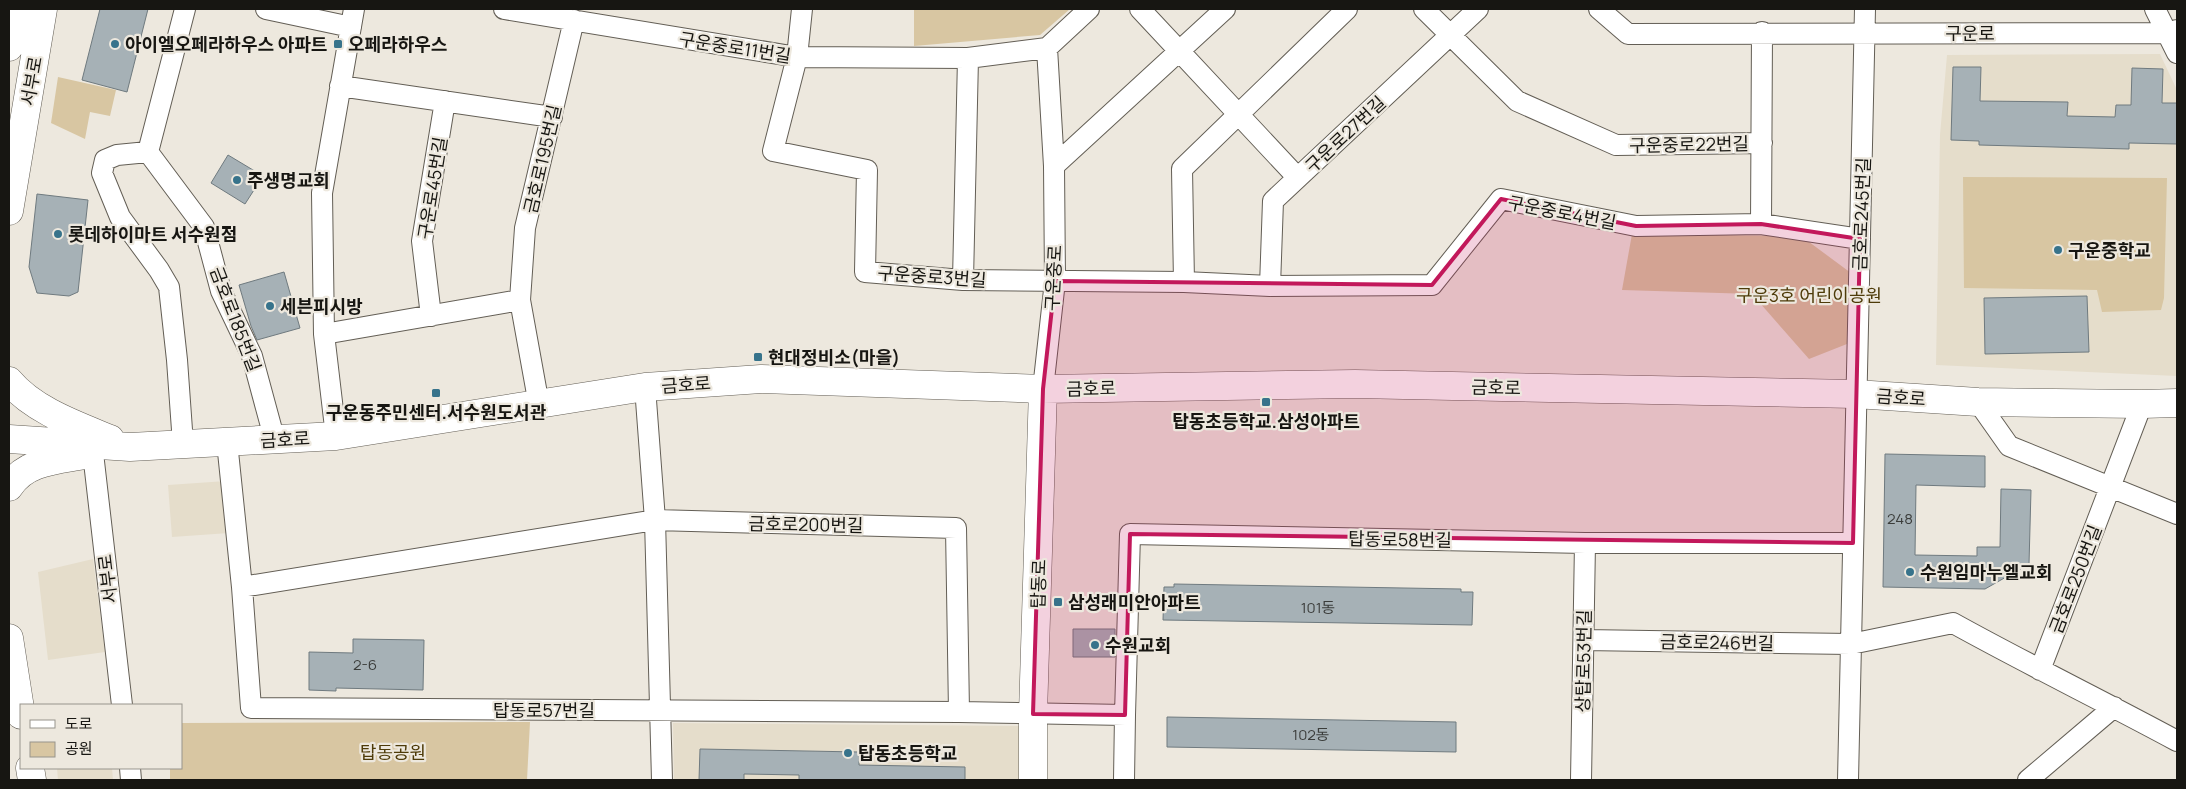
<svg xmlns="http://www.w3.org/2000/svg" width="2186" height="789" viewBox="0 0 2186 789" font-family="Manrope,'Noto Sans KR',sans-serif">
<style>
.built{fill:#e5ddcb}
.green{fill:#d8c6a2}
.building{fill:#a6b1b6;stroke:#6f7a7f}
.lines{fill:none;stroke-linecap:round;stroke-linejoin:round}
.street-casing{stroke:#635e55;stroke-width:22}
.secondary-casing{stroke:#635e55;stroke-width:29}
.street{stroke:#fff;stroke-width:20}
.secondary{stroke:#fff;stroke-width:28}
.marked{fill:#c2185b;fill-opacity:0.2;stroke:#c2185b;stroke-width:4;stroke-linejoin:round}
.poi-dot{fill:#37738b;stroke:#ede8de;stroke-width:2}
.labels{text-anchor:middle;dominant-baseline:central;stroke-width:4.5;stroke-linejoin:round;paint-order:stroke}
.number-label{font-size:15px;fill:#3b3d3b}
.street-label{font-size:18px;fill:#171612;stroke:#ede8de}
.poi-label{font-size:18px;font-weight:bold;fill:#171612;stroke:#ede8de;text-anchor:start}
.park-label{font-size:18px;fill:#4e3b09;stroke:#ede8de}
</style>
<rect width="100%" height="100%" fill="#ede8de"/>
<path class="built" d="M2160,54L2177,90V376L1936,365L1940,135L1947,55Z
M226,481L229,533L172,537L168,485Z
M93,559L105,652L48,660L38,572Z
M673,723L1023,726V780H674Z
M57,768H112L113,780H58Z"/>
<path class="green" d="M914,9H1070L1040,35L914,46Z
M58,77L116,90L110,116L90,112L85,139L51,123Z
M1963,177L2167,178L2164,298L2161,310L2102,312L2097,290L1964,288Z
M1632,234L1801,236L1851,273L1852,342L1809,359L1752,294L1622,290Z
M530,722L527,780H170V768H181V723Z"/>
<path class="building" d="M100,9H148L127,92L82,80Z
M1953,67H1981L1980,101L2068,102L2067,116L2115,117L2116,105H2131L2132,68L2163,69L2162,103H2177V144L2129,143V149L1979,145V141L1951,140Z
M228,155L263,176L245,204L211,183Z
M37,194L88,200L78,292L69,296L37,293L29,267Z
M284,272L300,328L257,340L251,326L239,285Z
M2087,296L2089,352L1985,354L1984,298Z
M1885,454L1985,456V487L1916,485L1915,555L1977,556V547H2000L2001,489L2031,490L2029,564L1985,589L1883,587Z
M1174,584L1461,589V592H1473L1472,625L1163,620L1164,587H1174Z
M1073,629H1115V657H1073Z
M353,639L424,640L423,690L336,688V691L309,690V652L353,653Z
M1167,717L1456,722V752L1167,747Z
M700,749L859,752V765L965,767V780H799V775L744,774V780H699Z"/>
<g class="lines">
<defs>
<path id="street" d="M266,9L351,27
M504,9L797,57L968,58L1047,48
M802,9L797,57L773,151L867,170L865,272L963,280L1184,282L1270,286L1432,285L1501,199L1636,226L1761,224L1860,239
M1140,9L1297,177
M1424,9L1517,101L1616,145L1762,143
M1599,9L1628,34L2168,33L2177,30
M2155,9L2177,53
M340,86L552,117
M148,152L117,155L105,160L102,173L120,217L159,270L169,287L177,360L183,444
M148,152L204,227L221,291L252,356L275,441
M148,152L185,9
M1054,166L1225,9
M1761,224L1762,32
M963,280L968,58
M1184,282L1182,169L1347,9
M1270,286L1273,201L1478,9
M431,316L422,241L445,101
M324,334L520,300
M645,387L655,520L662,780
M1043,389L1055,281L1054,166L1047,48L1089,9
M1978,402L2009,446L2177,514
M539,405L520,300L525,228L574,20
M336,436L324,334L322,193L354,9
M227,442L242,587L251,708L959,712L1125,715L1130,534L1585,543H1853
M93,453L122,705
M242,587L655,520L956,528L959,712
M1584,640L1851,644L1953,623C2027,664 2103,701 2177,741
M2040,670L2142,404
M130,768L131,780
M1124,780L1125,715
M1581,780L1585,543
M1848,780L1865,9
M2028,780L2114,707"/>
<path id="secondary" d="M9,47L18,9
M9,211L43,9
M9,381C33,410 76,425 110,439
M9,439L130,447L336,436L645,387L761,379L1043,389L1355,384L1855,394L1978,402L2142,404L2177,403
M9,487C25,461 57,460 84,455
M9,638L21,715
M30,768L32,780
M1033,780V714L1043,389"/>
</defs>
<use href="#street" class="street-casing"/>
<use href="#secondary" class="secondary-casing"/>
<use href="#street" class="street"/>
<use href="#secondary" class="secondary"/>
</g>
<path class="marked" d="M1501,199L1636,226L1761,224L1860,239L1853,543L1130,534L1125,715L1033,714L1043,389L1055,281L1432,285Z"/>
<g class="poi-dot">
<circle cx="115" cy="44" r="5"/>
<rect x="333" y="39" width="10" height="10" rx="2.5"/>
<circle cx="237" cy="180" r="5"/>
<circle cx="58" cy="234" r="5"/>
<circle cx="2058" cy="250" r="5"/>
<circle cx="270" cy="306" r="5"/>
<rect x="753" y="352" width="10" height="10" rx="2.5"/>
<rect x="431" y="388" width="10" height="10" rx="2.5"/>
<rect x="1261" y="397" width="10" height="10" rx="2.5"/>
<circle cx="1910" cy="572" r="5"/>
<rect x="1053" y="597" width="10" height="10" rx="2.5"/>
<circle cx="1095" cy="645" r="5"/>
<circle cx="848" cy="753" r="5"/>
</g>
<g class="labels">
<g class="number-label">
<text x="1900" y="518">248</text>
<text x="1318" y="607">101동</text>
<text x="365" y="664">2-6</text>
<text x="1311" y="734">102동</text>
</g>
<g class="street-label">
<text x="1970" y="33">구운로</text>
<text transform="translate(735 47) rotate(9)">구운중로11번길</text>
<text transform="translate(31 81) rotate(-80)">서부로</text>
<text transform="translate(1345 134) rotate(-43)">구운로27번길</text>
<text transform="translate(1689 144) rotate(-1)">구운중로22번길</text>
<text transform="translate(542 159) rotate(-77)">금호로195번길</text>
<text transform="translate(432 188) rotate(-81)">구운로45번길</text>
<text transform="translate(1562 212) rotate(11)">구운중로4번길</text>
<text transform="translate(1861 214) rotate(-88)">금호로245번길</text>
<text transform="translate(932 276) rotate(4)">구운중로3번길</text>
<text transform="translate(1053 278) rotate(-87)">구운중로</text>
<text transform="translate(236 319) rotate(69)">금호로185번길</text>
<text transform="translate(686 384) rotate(-4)">금호로</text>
<text transform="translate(1496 387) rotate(1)">금호로</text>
<text transform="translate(1091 388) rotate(-1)">금호로</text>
<text transform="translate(1901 397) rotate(4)">금호로</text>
<text transform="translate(285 439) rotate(-3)">금호로</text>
<text transform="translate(806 524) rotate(1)">금호로200번길</text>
<text transform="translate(1400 539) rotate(1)">탑동로58번길</text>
<text transform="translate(107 579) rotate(-97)">서부로</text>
<text transform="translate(2075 579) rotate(-69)">금호로250번길</text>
<text transform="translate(1038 584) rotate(-88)">탑동로</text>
<text transform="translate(1717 642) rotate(1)">금호로246번길</text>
<text transform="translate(1583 661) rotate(-89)">상탑로53번길</text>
<text x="544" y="710">탑동로57번길</text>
</g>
<g class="poi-label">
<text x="125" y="44">아이엘오페라하우스 아파트</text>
<text x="348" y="44">오페라하우스</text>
<text x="247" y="180">주생명교회</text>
<text x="68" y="234">롯데하이마트 서수원점</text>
<text x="2068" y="250">구운중학교</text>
<text x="280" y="306">세븐피시방</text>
<text x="768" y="357">현대정비소(마을)</text>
<text x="436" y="412" text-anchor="middle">구운동주민센터.서수원도서관</text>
<text x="1266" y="421" text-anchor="middle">탑동초등학교.삼성아파트</text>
<text x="1920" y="572">수원임마누엘교회</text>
<text x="1068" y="602">삼성래미안아파트</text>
<text x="1105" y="645">수원교회</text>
<text x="858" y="753">탑동초등학교</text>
</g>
<g class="park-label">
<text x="1809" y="295">구운3호 어린이공원</text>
<text x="393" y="752">탑동공원</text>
</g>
</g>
<rect width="2186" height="789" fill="none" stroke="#171612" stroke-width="20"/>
<rect x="20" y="704" width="162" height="65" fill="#ede8de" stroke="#97948c"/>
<rect x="30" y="720" width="25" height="8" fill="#ffffff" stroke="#97948c"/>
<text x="65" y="729" font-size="15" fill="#171612">도로</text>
<rect x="30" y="742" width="25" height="15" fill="#d8c6a2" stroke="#97948c"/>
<text x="65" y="754" font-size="15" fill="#171612">공원</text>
</svg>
